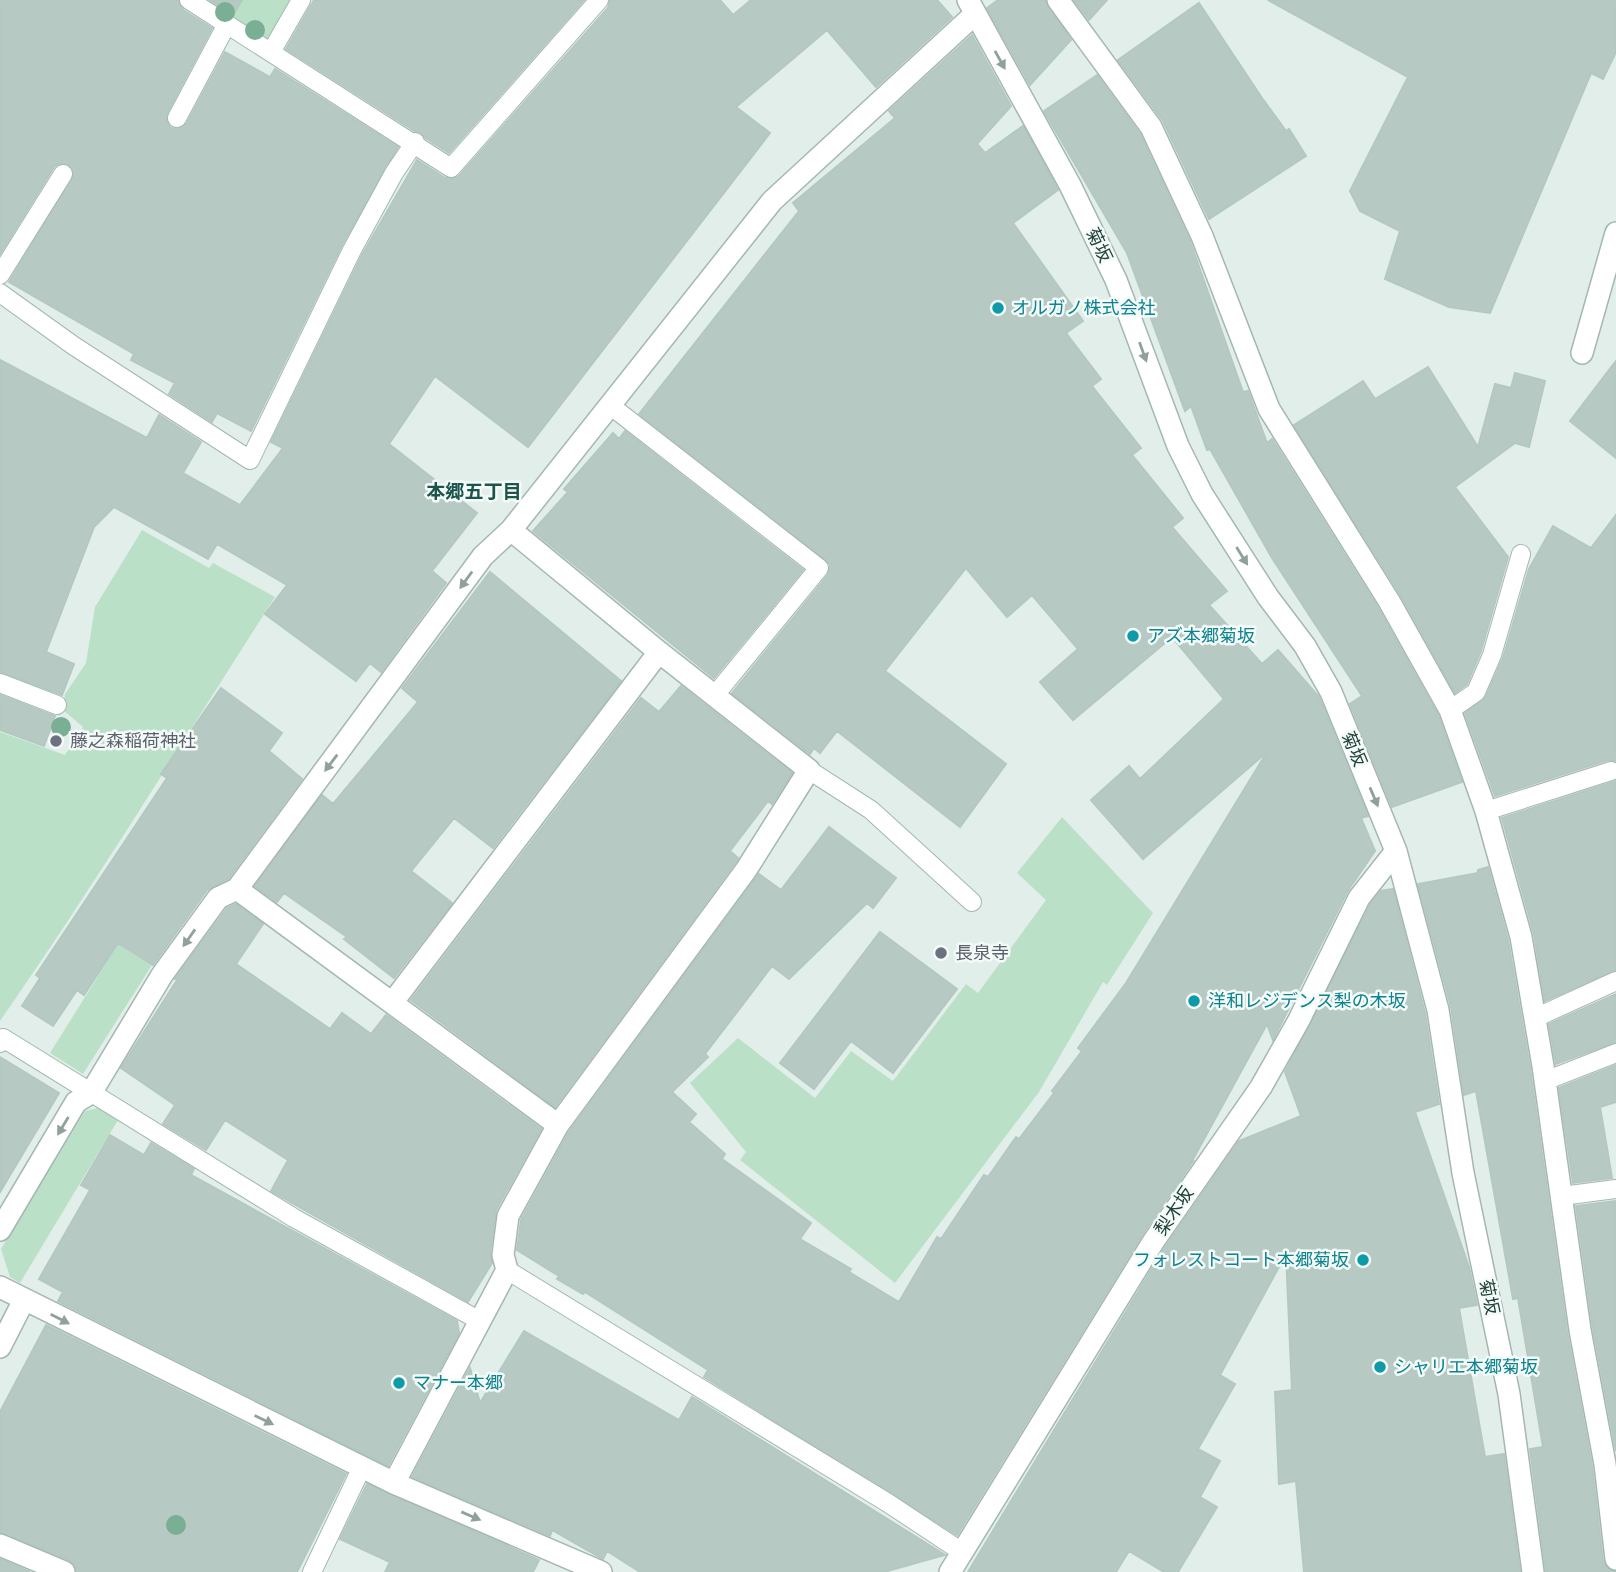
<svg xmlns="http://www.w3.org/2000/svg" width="1616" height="1572" viewBox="0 0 1616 1572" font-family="'Varela Round','Noto Sans JP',sans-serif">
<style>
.green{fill:#bae1c8}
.building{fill:#b7c9c3;stroke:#b4c8c2;stroke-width:2}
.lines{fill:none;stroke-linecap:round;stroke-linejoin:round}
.service-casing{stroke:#a4b7b2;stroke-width:20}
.minor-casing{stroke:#a4b7b2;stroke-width:24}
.service{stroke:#fff;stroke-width:18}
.minor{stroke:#fff;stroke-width:21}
.tree{fill:#7baf95}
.oneway{fill:#90a09d}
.culture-dot{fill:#0f9aa8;stroke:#f4faf7;stroke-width:2.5}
.worship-dot{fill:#6b7280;stroke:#f4faf7;stroke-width:2.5}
.labels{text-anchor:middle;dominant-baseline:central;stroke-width:5;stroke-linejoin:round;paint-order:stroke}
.street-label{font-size:18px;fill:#21413b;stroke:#f4faf7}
.culture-label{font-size:18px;fill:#0d838f;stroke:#f4faf7;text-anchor:start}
.worship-label{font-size:18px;fill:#5b616d;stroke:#f4faf7;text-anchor:start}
.neighbourhood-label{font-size:19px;font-weight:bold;fill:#1b554c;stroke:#f4faf7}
</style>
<rect width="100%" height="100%" fill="#e2eeea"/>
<path class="green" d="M194,0H291L266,42Z
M142,530L209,568L213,563L275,597C184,739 96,883 0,1021V732L65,755L83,727L63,710L65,694L86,663L95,607Z
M1062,817L1153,913L1107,985L1103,982L1039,1092L895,1283L740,1160L746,1152L690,1083L738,1038L815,1098L851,1051L893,1081L966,984L978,993L1046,900L1017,873Z
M118,944L152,965L83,1074L50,1053Z
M98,1108L118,1120L20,1283L10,1277L1,1249L85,1111Z"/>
<path class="building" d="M0,0H178L183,10L212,28L167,113L166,119L171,128L178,129L187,123L225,52L270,77L275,69L398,147L342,245L251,431L217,413L212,422L169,394L175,383L131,360L134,354L9,282L74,174L68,164H58L54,167L0,254Z
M210,0H242L233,15Z
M314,0H584L449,153L286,49Z
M610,0H720L733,15L751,0H937L952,17L876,87L827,30L736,107L770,133L528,447L435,376L389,444L477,513L432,571L446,583L381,672L370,663L356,681L265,614L287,585L217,544L208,559L114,507L94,527L46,652L74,664L62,695L0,672V360L147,438L159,415L201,442L183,473L240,505L283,448L271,442L362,255L417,160L445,178L459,176L608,8Z
M998,0H1045L1071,40L1030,85L987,8Z
M1074,0H1107L1089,20Z
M1268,0H1616V52L1603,79L1591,73L1490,313L1449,307L1385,279L1400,231L1360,211L1350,191L1408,77Z
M1199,3L1262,98L1286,131L1289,129L1306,156L1209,219L1163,121L1118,60Z
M972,35L1011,106L977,144L985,153L1023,126L1058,190L1013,223L1083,321L1066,333L1101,379L1092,386L1141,448L1132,455L1183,518L1172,527L1227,591L1209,605L1262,664L1278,650L1319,697L1368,816L1361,818L1375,851L1347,892L1273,1040L1267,1024L1192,1161L1194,1160L1142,1235L957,1535L704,1377L708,1370L585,1292L583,1294L557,1279L559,1276L517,1250L521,1220L569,1132L759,874L781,890L829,827L896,878L873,908L867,903L789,979L772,966L705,1054L708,1057L672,1092L696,1114L689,1122L725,1154L722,1159L811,1223L800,1239L851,1269L849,1272L899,1302L937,1237L941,1239L984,1175L988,1177L1016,1137L1019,1139L1054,1093L1052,1091L1082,1051L1078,1048L1126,983L1267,752L1143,859L1091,800L1129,766L1140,779L1224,699L1172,637L1073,720L1040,682L1078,649L1032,595L1007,617L966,568L885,671L1006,764L960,827L837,731L820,753L814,748L810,754L732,693L828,575L830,564L639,414L799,211L793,203L895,118L889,111Z
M1097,75L1140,134L1190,241L1243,392L1248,391L1267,443L1272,439L1378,608L1438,715L1462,782L1392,807L1350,704L1362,696L1272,558L1210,449L1207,450L1191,406L1185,411L1127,253L1044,111Z
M1616,361V458L1570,421Z
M1428,367L1478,447L1495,384L1511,388L1515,373L1545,381L1529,447L1515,443L1455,487L1508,557L1481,651L1467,684L1455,693L1400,594L1294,425L1363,381L1375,399Z
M625,431L803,570L714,678L533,531L568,492L564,489L613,433L619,439Z
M1616,515V761L1608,760L1495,796L1465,713L1486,697L1503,658L1529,569L1553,526L1591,548Z
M490,572L621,681L493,848L454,818L411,871L452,903L394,978L344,939L347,937L284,893L277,902L255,886L322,795L333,804L418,702L402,688Z
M681,686L792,773L772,804L768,801L730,851L738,858L735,863L555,1107L411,1000L641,698L659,712Z
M221,688L282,733L269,751L302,779L228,879L207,890L153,965L118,943L84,995L77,990L53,1026L22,1006L40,978L36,975L167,778L161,774Z
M0,695L55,716L44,746L0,730Z
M1616,781V970L1545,1001L1534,934L1502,818Z
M1488,867L1508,940L1530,1068L1567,1332L1592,1466L1603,1561L1606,1567L1616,1572H1546L1530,1449L1543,1447L1518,1298L1513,1299L1476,1091L1464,1095L1451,1007L1418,884L1478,873V870Z
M1393,889L1425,1013L1439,1104L1415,1112L1469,1267L1477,1305L1459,1308L1485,1457L1504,1454L1520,1572H1304L1296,1481L1279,1484L1275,1392L1292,1390L1286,1254L1220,1375L1235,1384L1198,1449L1220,1461L1200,1497L1217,1507L1178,1572H1164L1129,1551L1116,1572H968L1164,1249L1239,1141L1301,1116L1285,1072L1370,905L1381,891Z
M236,904L263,924L236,964L330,1029L342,1013L371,1034L386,1015L541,1129L496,1210L490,1253L492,1263L468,1302L271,1191L288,1160L225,1120L206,1150L163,1124L175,1105L121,1068L177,980L175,979L227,908Z
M880,932L957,989L893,1073L851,1041L814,1089L780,1063Z
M1616,994V1042L1556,1064L1549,1024Z
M0,1057L59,1093L0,1192Z
M1616,1065V1102L1600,1107L1612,1178L1573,1183L1559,1088Z
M110,1135L144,1155L151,1143L194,1169L191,1175L457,1321L459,1333L388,1466L58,1301L63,1292L39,1279L90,1190L81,1185Z
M1615,1201L1616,1206V1451L1593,1328L1576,1206Z
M46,1325L346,1474L297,1572H77L69,1560L0,1532V1412Z
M524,1331L679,1420L692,1397L945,1555L884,1572H640L607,1551L603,1559L552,1530L550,1536L412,1477L470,1368L480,1403Z
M367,1484L539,1560L533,1572H385L390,1562L340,1539Z
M0,1559L30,1572H0Z"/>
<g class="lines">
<defs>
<path id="service" d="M189,0L451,168L599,0
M271,52L301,0
M177,118L227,24
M0,275L63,174
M0,293L74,346L250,460L352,250L394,173L415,142
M611,406L819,568L715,695
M0,683L57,705
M1450,710L1476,692L1492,655L1521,554
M809,770L871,810L972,902
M1486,811L1611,771
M1535,1018L1616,981
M0,1043L3,1038L294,1218L480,1321
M1545,1081L1616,1053
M1562,1196L1616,1189
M507,1270L888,1503L962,1552
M312,1572L362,1467"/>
<path id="minor" d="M968,0L1070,185L1116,280L1178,446L1202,494L1268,597L1305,646L1331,692L1396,851L1438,1010L1463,1173L1509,1394L1533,1572
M1058,0L1151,127L1202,236L1269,409L1389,601L1450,710L1486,811L1521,937L1543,1066L1580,1330L1605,1464L1616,1559
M1582,353L1616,233
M237,889L558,1125
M392,1003L659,652
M0,1230L76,1102L91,1093L162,975L218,898L237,889L483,556L511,530L772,201L975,14
M0,1287L394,1483L601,1572
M0,1347L24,1300
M394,1483L507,1270L503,1255L508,1216L558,1125L746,870L809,770L659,652L511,530
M0,1545L64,1572
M950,1572L1153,1242L1261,1087L1299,1020L1359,898L1396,851"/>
</defs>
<use href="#service" class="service-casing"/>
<use href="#minor" class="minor-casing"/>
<use href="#service" class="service"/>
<use href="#minor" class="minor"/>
</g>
<g class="tree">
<circle cx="225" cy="12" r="10"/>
<circle cx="255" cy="30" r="10"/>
<circle cx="61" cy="727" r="10"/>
<circle cx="176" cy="1525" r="10"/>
</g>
<defs><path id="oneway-solid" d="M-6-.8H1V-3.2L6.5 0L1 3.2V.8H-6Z" transform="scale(1.75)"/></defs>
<g class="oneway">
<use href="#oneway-solid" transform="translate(1000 60) rotate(61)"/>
<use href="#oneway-solid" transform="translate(1143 352) rotate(70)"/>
<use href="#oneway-solid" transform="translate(1242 556) rotate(58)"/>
<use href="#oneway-solid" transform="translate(466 580) rotate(126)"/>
<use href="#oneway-solid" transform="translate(331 763) rotate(127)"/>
<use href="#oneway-solid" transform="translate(1374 797) rotate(67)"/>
<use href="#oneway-solid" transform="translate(189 938) rotate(125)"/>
<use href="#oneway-solid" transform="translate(63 1126) rotate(121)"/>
<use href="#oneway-solid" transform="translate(60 1319) rotate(27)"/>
<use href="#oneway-solid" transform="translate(264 1420) rotate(26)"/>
<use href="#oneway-solid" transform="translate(471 1516) rotate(23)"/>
</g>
<g class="culture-dot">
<circle cx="998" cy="308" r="7"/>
<circle cx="1133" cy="636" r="7"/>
<circle cx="1194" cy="1001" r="7"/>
<circle cx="1363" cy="1260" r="7"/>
<circle cx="1380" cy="1367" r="7"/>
<circle cx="399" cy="1383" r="7"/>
</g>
<g class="worship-dot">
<circle cx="56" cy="741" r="7"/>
<circle cx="941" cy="953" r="7"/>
</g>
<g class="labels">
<g class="street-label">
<text transform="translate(1099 245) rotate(64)">菊坂</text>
<text transform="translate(1354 749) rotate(67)">菊坂</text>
<text transform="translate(1174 1211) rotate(-56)">梨木坂</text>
<text transform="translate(1489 1297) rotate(78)">菊坂</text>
</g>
<g class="culture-label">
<text x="1012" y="308">オルガノ株式会社</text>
<text x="1147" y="636">アズ本郷菊坂</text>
<text x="1208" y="1001">洋和レジデンス梨の木坂</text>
<text x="1349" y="1260" text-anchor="end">フォレストコート本郷菊坂</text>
<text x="1394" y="1367">シャリエ本郷菊坂</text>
<text x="413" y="1383">マナー本郷</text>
</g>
<g class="worship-label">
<text x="70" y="741">藤之森稲荷神社</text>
<text x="955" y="953">長泉寺</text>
</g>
<g class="neighbourhood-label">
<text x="474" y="492">本郷五丁目</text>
</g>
</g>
</svg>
